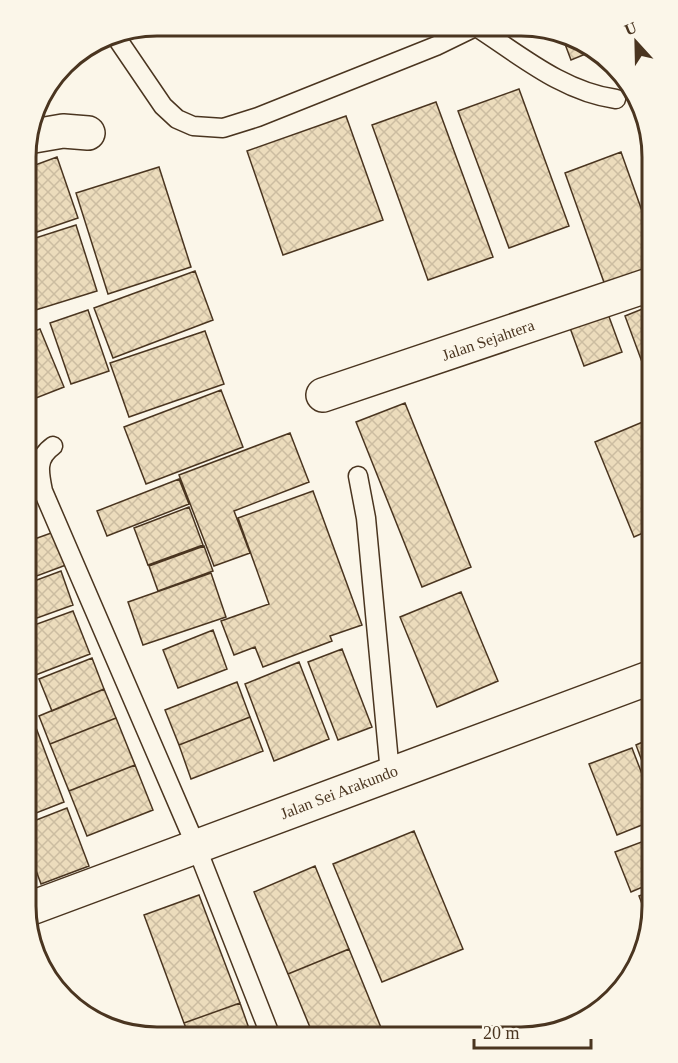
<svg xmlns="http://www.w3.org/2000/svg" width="678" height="1063" viewBox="0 0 678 1063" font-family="Georgia,serif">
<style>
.building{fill:url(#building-cross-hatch);stroke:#4a3520;stroke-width:1.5}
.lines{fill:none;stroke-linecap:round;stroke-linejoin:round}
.service-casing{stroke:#4a3520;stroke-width:21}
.minor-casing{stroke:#4a3520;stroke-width:36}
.service{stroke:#fbf6e9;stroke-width:18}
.minor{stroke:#fbf6e9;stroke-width:33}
.labels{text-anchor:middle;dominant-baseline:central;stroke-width:4.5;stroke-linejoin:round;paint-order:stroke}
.street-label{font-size:16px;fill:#4a3520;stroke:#fbf6e9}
.rim{fill:none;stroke:#4a3520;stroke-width:3}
</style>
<defs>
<pattern id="building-cross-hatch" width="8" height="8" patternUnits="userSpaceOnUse" patternTransform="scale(1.5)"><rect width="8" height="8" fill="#ecdcbc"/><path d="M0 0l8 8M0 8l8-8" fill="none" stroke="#ccbda1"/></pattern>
</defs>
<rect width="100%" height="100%" fill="#fbf6e9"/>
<path class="building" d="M562,36L593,51L571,60Z
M519,89L569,226L509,248L458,111Z
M436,102L493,257L428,280L372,125Z
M346,116L383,220L283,255L247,151Z
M621,152L652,239V271L606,288L565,173Z
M57,157L78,218L37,232L27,202V168Z
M159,167L191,267L108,294L76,193Z
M76,225L97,291L26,313V241Z
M195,271L213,320L113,358L94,308Z
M652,305V389L625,316Z
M88,310L109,371L71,384L50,323Z
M608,314L622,352L584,366L570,328Z
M40,329L64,387L26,402V334Z
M205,331L224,384L129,417L110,363Z
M221,390L243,447L146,484L124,427Z
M405,403L471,567L422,587L356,422Z
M645,421L652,438V529L634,537L595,442Z
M290,433L309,482L234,511L250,553L214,566L179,475Z
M179,479L189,504L107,536L97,511Z
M313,491L362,625L330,636L332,641L263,667L255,647L234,655L221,621L269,604L238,518Z
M189,507L203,545L148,565L134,528Z
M54,532L66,565L26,580V542Z
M204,546L213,571L158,591L149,566Z
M61,571L73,605L26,622V584Z
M211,573L226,617L143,645L128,602Z
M461,592L498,681L437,707L400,617Z
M73,611L90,654L33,676L26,658V628Z
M213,630L227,669L178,688L163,650Z
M342,649L372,727L338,740L308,662Z
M92,658L104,689L52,711L39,679Z
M299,662L329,739L274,761L245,684Z
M237,682L250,717L179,745L165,710Z
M104,689L116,718L50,744L39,716Z
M32,717L64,802L26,817V719Z
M250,717L263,751L191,779L179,745Z
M116,718L135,765L69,791L50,744Z
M652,738V788L636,745Z
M632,748L652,800V821L617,835L589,764Z
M135,765L153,810L87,836L69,791Z
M67,808L89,866L41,884L26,843V824Z
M414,831L463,949L382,982L333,864Z
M652,838V883L631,892L615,852Z
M26,856L34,879L26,882Z
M315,866L349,949L288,974L254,892Z
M652,891V915L649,922L639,896Z
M199,895L240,1003L184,1023L144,915Z
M349,949L382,1030L365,1037H314L288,974Z
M240,1003L252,1037L189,1036L184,1023Z
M382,1030L386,1037H365Z"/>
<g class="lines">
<defs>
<path id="service" d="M478,28C521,56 564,92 616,99
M114,34L163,106L177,119L193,126L223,128L258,117L436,46L473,28
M53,446C36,458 39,472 43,491L196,846L271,1037
M358,476L366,518L390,773"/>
<path id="minor" d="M28,137L63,131L88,133
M323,395L652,284
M26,910L652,677"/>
</defs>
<use href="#service" class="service-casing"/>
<use href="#minor" class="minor-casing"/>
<use href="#service" class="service"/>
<use href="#minor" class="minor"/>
</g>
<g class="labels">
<g class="street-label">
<text transform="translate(488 340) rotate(-19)">Jalan Sejahtera</text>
<text transform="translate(339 792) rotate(-21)">Jalan Sei Arakundo</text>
</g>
</g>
<path d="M0 0H678V1063H0ZM157 36H521A121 121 0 0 1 642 157V906A121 121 0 0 1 521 1027H157A121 121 0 0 1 36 906V157A121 121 0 0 1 157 36Z" fill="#fbf6e9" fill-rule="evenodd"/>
<path class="rim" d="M157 36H521A121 121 0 0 1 642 157V906A121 121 0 0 1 521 1027H157A121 121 0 0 1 36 906V157A121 121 0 0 1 157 36Z"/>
<g transform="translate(636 42) rotate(338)" stroke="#fbf6e9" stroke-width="4.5" paint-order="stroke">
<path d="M0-4.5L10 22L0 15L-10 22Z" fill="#4a3520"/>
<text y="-9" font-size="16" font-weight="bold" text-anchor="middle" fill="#4a3520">U</text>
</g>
<path d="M474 1039v9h117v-9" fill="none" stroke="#4a3520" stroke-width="3"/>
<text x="483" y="1039" font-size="18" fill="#4a3520" stroke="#fbf6e9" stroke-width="4.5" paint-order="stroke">20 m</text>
</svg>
